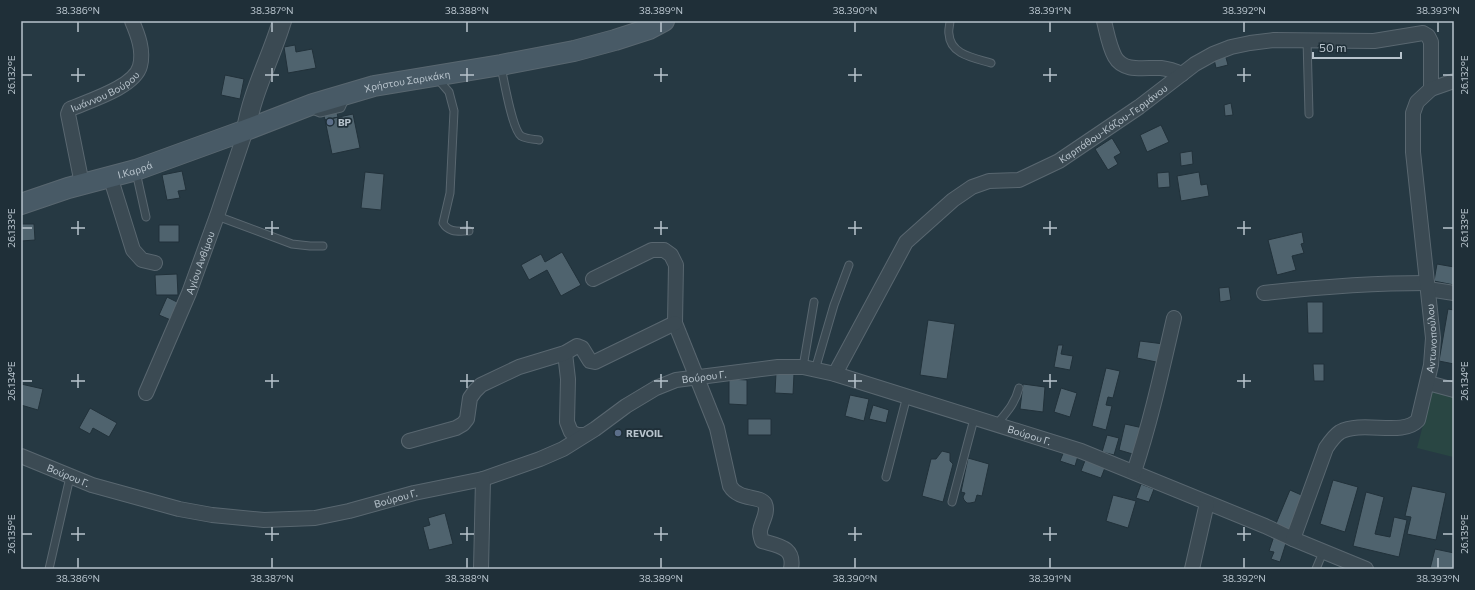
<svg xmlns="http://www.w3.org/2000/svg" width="1475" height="590" viewBox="0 0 1475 590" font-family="Commissioner,sans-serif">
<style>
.green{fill:#294643}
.building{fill:#4f636e;stroke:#21313a}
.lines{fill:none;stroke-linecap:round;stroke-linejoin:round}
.service-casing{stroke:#596770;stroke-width:9}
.minor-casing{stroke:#596770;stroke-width:16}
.tertiary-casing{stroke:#596770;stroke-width:20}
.secondary-casing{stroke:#596770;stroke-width:22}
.service{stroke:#3b4a53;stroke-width:7}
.minor{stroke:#3b4a53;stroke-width:14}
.tertiary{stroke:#3b4a53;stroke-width:18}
.secondary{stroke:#485a66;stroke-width:20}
.ticks{fill:none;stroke:#b8c4cd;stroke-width:1.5}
.service-dot{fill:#5c6f8a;stroke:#1f2f38;stroke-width:1.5}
.labels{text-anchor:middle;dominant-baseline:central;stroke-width:3.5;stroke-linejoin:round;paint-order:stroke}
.street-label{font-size:10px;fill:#b8c4cd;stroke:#1f2f38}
.poi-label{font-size:10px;font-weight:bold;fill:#b8c4cd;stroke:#1f2f38;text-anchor:start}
.neatline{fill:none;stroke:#b8c4cd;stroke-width:1.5}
.ticks-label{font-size:10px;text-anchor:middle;fill:#b8c4cd}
</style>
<rect width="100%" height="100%" fill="#263943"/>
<path class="green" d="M1432,390L1454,396L1453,457L1417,448Z"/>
<path class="building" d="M295,45L296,52L312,49L316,68L288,73L284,47Z
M1225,54L1228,65L1216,68L1214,59Z
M225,75L244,79L240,99L221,95Z
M1231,103L1233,115L1225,116L1224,105Z
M335,105L338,117L325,120L322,108Z
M353,114L360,148L332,154L325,120Z
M1161,125L1169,142L1147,152L1140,135Z
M1112,138L1121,153L1114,157L1118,164L1108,170L1095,149Z
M1192,151L1193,164L1181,166L1180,153Z
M182,171L186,190L178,191L180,198L167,200L162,175Z
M365,172L384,174L381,210L361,208Z
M1169,172L1170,187L1158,188L1157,173Z
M1199,172L1201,185L1207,184L1209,196L1181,201L1177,176Z
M21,224H34L35,240L21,241Z
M159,225H179V242H159Z
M1302,232L1304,243L1301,244L1304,253L1292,256L1296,270L1277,275L1268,240Z
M562,252L581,285L561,296L547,270L529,280L521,265L541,254L545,262Z
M1437,264L1454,267V285L1434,281Z
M177,274L178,295H156L155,275Z
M1229,287L1231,300L1220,302L1219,288Z
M167,297L181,304L173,321L159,315Z
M1307,302H1323V333H1308Z
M1448,309L1454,310V364L1439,361Z
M928,320L955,324L947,379L920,375Z
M1140,341L1164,344L1161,363L1137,358Z
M1058,345H1063L1061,354L1073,356L1070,370L1054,367Z
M1313,364H1324V381H1314Z
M1106,368L1120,371L1113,398L1108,397L1106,405L1112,406L1106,430L1092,426Z
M776,373L794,374L793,394L775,393Z
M729,379L747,380V405L729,404Z
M21,384L43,389L38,410L21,405Z
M1023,384L1045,387L1043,412L1020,409Z
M1061,388L1077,393L1070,417L1054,412Z
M850,395L869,399L864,421L845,416Z
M873,405L889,410L886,423L869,419Z
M90,408L117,423L109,437L93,428L90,434L79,428Z
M748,419H771V435H748Z
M1125,424L1143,428L1136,455L1119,450Z
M1107,435L1119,438L1114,455L1102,452Z
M942,451L950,453V461L953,464L943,502L922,496L931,459H936Z
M1064,451L1078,456L1075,466L1060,461Z
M968,458L989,464L982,496L977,495L975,502L970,503H967L964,500L963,497L965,493L961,492Z
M1086,458L1106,465L1101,478L1081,471Z
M1333,480L1358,487L1345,532L1320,524Z
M1141,484L1154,489L1149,502L1136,498Z
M1412,486L1446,493L1436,540L1407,534L1411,517L1405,516Z
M1290,490L1306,497L1291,532L1275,526Z
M1366,492L1384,497L1375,534L1390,537L1394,517L1407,520L1399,557L1353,546Z
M1113,495L1136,501L1128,528L1106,521Z
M445,513L453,544L429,550L423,527L430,525L428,518Z
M1274,536L1287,540L1280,562L1271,559L1274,552L1269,551Z
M1435,549L1454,553V569H1430Z"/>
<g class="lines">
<defs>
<path id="service" d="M950,21C950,25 948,30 949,34C950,55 975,58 991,63
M1307,40L1309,114
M501,67C504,80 512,129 521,136C526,139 533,139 539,140
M437,78L449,92L454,111L450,193L443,223C449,233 458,231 469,231
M310,109L320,113L341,108L345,99
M136,172L146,217
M217,216L292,244L310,246H323
M803,367L814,302
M815,370L834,305L849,265
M996,425C1006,413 1015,404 1019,388
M886,477L907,396
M952,502L974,419
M49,569L70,477
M1316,569L1323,552"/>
<g id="minor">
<path d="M1104,21C1107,33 1109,46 1115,57C1124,73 1146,67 1161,68C1169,69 1175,71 1182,74"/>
<path d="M110,176L133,250L142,260L155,263"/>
<path id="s1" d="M82,184L68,114L70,109C88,101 135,87 140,66C144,51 138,35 132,21"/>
<path d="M593,279L652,250H664L671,255L676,265L675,323L717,428L730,486C739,501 760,495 765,504C769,513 760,524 760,532C760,535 761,538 762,541C779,546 795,547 791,569"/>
<path d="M1428,289L1454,293"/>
<path d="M1264,293C1318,287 1372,283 1427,283"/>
<path d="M565,353L568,379L567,422L571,432L577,435H583"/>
<path id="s2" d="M835,374L906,242L953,200L972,187L989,181L1019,180L1059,161L1139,107L1195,64L1213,54L1231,47L1250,43L1274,40L1374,41L1423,33L1428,36L1431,42V89"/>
<path d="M1428,383L1454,390"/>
<path id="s3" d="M146,393L189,293L217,216L246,130"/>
<path d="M409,441L456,428L463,424L467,419L470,398L475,391L481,385L519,367L565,353L577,346L582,348L590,361L595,362L675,323"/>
<path id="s4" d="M21,456L92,485L179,509L212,515L264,520L315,518L349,511L414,493L483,479L540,459L563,449L595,429L626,406L656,388L676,380L778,367H803L835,374L1081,451L1265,526L1293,539L1366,569"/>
<path d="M1134,472C1151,421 1162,370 1174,318"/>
<path id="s5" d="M1293,539L1326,448C1330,442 1334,436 1340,432C1363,420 1403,437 1418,420L1431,365L1433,338L1413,152V113L1417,102L1431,89L1454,81"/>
<path d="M481,569L483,479"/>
<path d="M1192,569L1207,503"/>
</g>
<path id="tertiary" d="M246,130C252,92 271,58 282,21"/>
<g id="secondary">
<path id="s6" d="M21,204L68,188L136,170L246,130L313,104L374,86L501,65L574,51L615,40L649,29L664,21"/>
</g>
</defs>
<use href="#service" class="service-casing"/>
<use href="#minor" class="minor-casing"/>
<use href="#tertiary" class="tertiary-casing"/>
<use href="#secondary" class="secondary-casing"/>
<use href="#service" class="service"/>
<use href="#minor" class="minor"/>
<use href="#tertiary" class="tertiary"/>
<use href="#secondary" class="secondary"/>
</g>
<path class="ticks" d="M78,22V32M272,22V32M467,22V32M661,22V32M855,22V32M1050,22V32M1244,22V32M1438,22V32M78,68V82M272,68V82M467,68V82M661,68V82M855,68V82M1050,68V82M1244,68V82M22,75H32M71,75H85M265,75H279M460,75H474M654,75H668M848,75H862M1043,75H1057M1237,75H1251M1443,75H1453M78,221V235M272,221V235M467,221V235M661,221V235M855,221V235M1050,221V235M1244,221V235M22,228H32M71,228H85M265,228H279M460,228H474M654,228H668M848,228H862M1043,228H1057M1237,228H1251M1443,228H1453M78,374V388M272,374V388M467,374V388M661,374V388M855,374V388M1050,374V388M1244,374V388M22,381H32M71,381H85M265,381H279M460,381H474M654,381H668M848,381H862M1043,381H1057M1237,381H1251M1443,381H1453M78,527V541M272,527V541M467,527V541M661,527V541M855,527V541M1050,527V541M1244,527V541M22,534H32M71,534H85M265,534H279M460,534H474M654,534H668M848,534H862M1043,534H1057M1237,534H1251M1443,534H1453M78,558V568M272,558V568M467,558V568M661,558V568M855,558V568M1050,558V568M1244,558V568M1438,558V568"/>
<g class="service-dot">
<circle cx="330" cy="122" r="4"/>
<circle cx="618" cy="433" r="4"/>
</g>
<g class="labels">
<g class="street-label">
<text stroke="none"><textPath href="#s6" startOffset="406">Χρήστου Σαρικάκη</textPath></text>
<text stroke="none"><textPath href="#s1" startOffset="116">Ιωάννου Βούρου</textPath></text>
<text stroke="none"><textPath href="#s2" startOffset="394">Καρπάθου-Κάζου-Γερμάνου</textPath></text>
<text stroke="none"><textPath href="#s6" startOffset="119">Ι.Καρρά</textPath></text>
<text stroke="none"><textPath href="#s3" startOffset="141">Αγίου Ανθίμου</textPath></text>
<text stroke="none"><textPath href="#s5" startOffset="282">Αντωνοπούλου</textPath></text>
<text stroke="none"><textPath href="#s4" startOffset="723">Βούρου Γ.</textPath></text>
<text stroke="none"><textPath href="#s4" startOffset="1059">Βούρου Γ.</textPath></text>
<text stroke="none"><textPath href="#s4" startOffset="51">Βούρου Γ.</textPath></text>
<text stroke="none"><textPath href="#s4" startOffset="387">Βούρου Γ.</textPath></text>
</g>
<g class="poi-label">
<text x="338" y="122">BP</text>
<text x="626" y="433">REVOIL</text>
</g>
</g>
<rect width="1475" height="590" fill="none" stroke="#1f2f38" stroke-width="44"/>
<path d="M1313 52v6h88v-6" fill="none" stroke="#b8c4cd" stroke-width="2"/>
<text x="1319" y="52" font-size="12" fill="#b8c4cd" stroke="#1f2f38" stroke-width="3" paint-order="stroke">50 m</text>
<rect x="22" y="22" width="1431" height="546" class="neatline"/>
<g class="ticks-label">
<text x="78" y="14">38.386°N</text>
<text x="272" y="14">38.387°N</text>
<text x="467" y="14">38.388°N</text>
<text x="661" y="14">38.389°N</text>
<text x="855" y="14">38.390°N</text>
<text x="1050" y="14">38.391°N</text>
<text x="1244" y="14">38.392°N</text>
<text x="1438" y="14">38.393°N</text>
<text transform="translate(1464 75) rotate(-90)" y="4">26.132°E</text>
<text transform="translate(11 75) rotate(-90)" y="4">26.132°E</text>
<text transform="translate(1464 228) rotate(-90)" y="4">26.133°E</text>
<text transform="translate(11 228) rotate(-90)" y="4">26.133°E</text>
<text transform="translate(1464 381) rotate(-90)" y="4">26.134°E</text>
<text transform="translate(11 381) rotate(-90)" y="4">26.134°E</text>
<text transform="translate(1464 534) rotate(-90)" y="4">26.135°E</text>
<text transform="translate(11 534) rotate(-90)" y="4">26.135°E</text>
<text x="78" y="582">38.386°N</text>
<text x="272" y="582">38.387°N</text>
<text x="467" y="582">38.388°N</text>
<text x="661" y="582">38.389°N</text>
<text x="855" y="582">38.390°N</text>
<text x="1050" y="582">38.391°N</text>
<text x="1244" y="582">38.392°N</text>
<text x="1438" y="582">38.393°N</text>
</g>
</svg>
